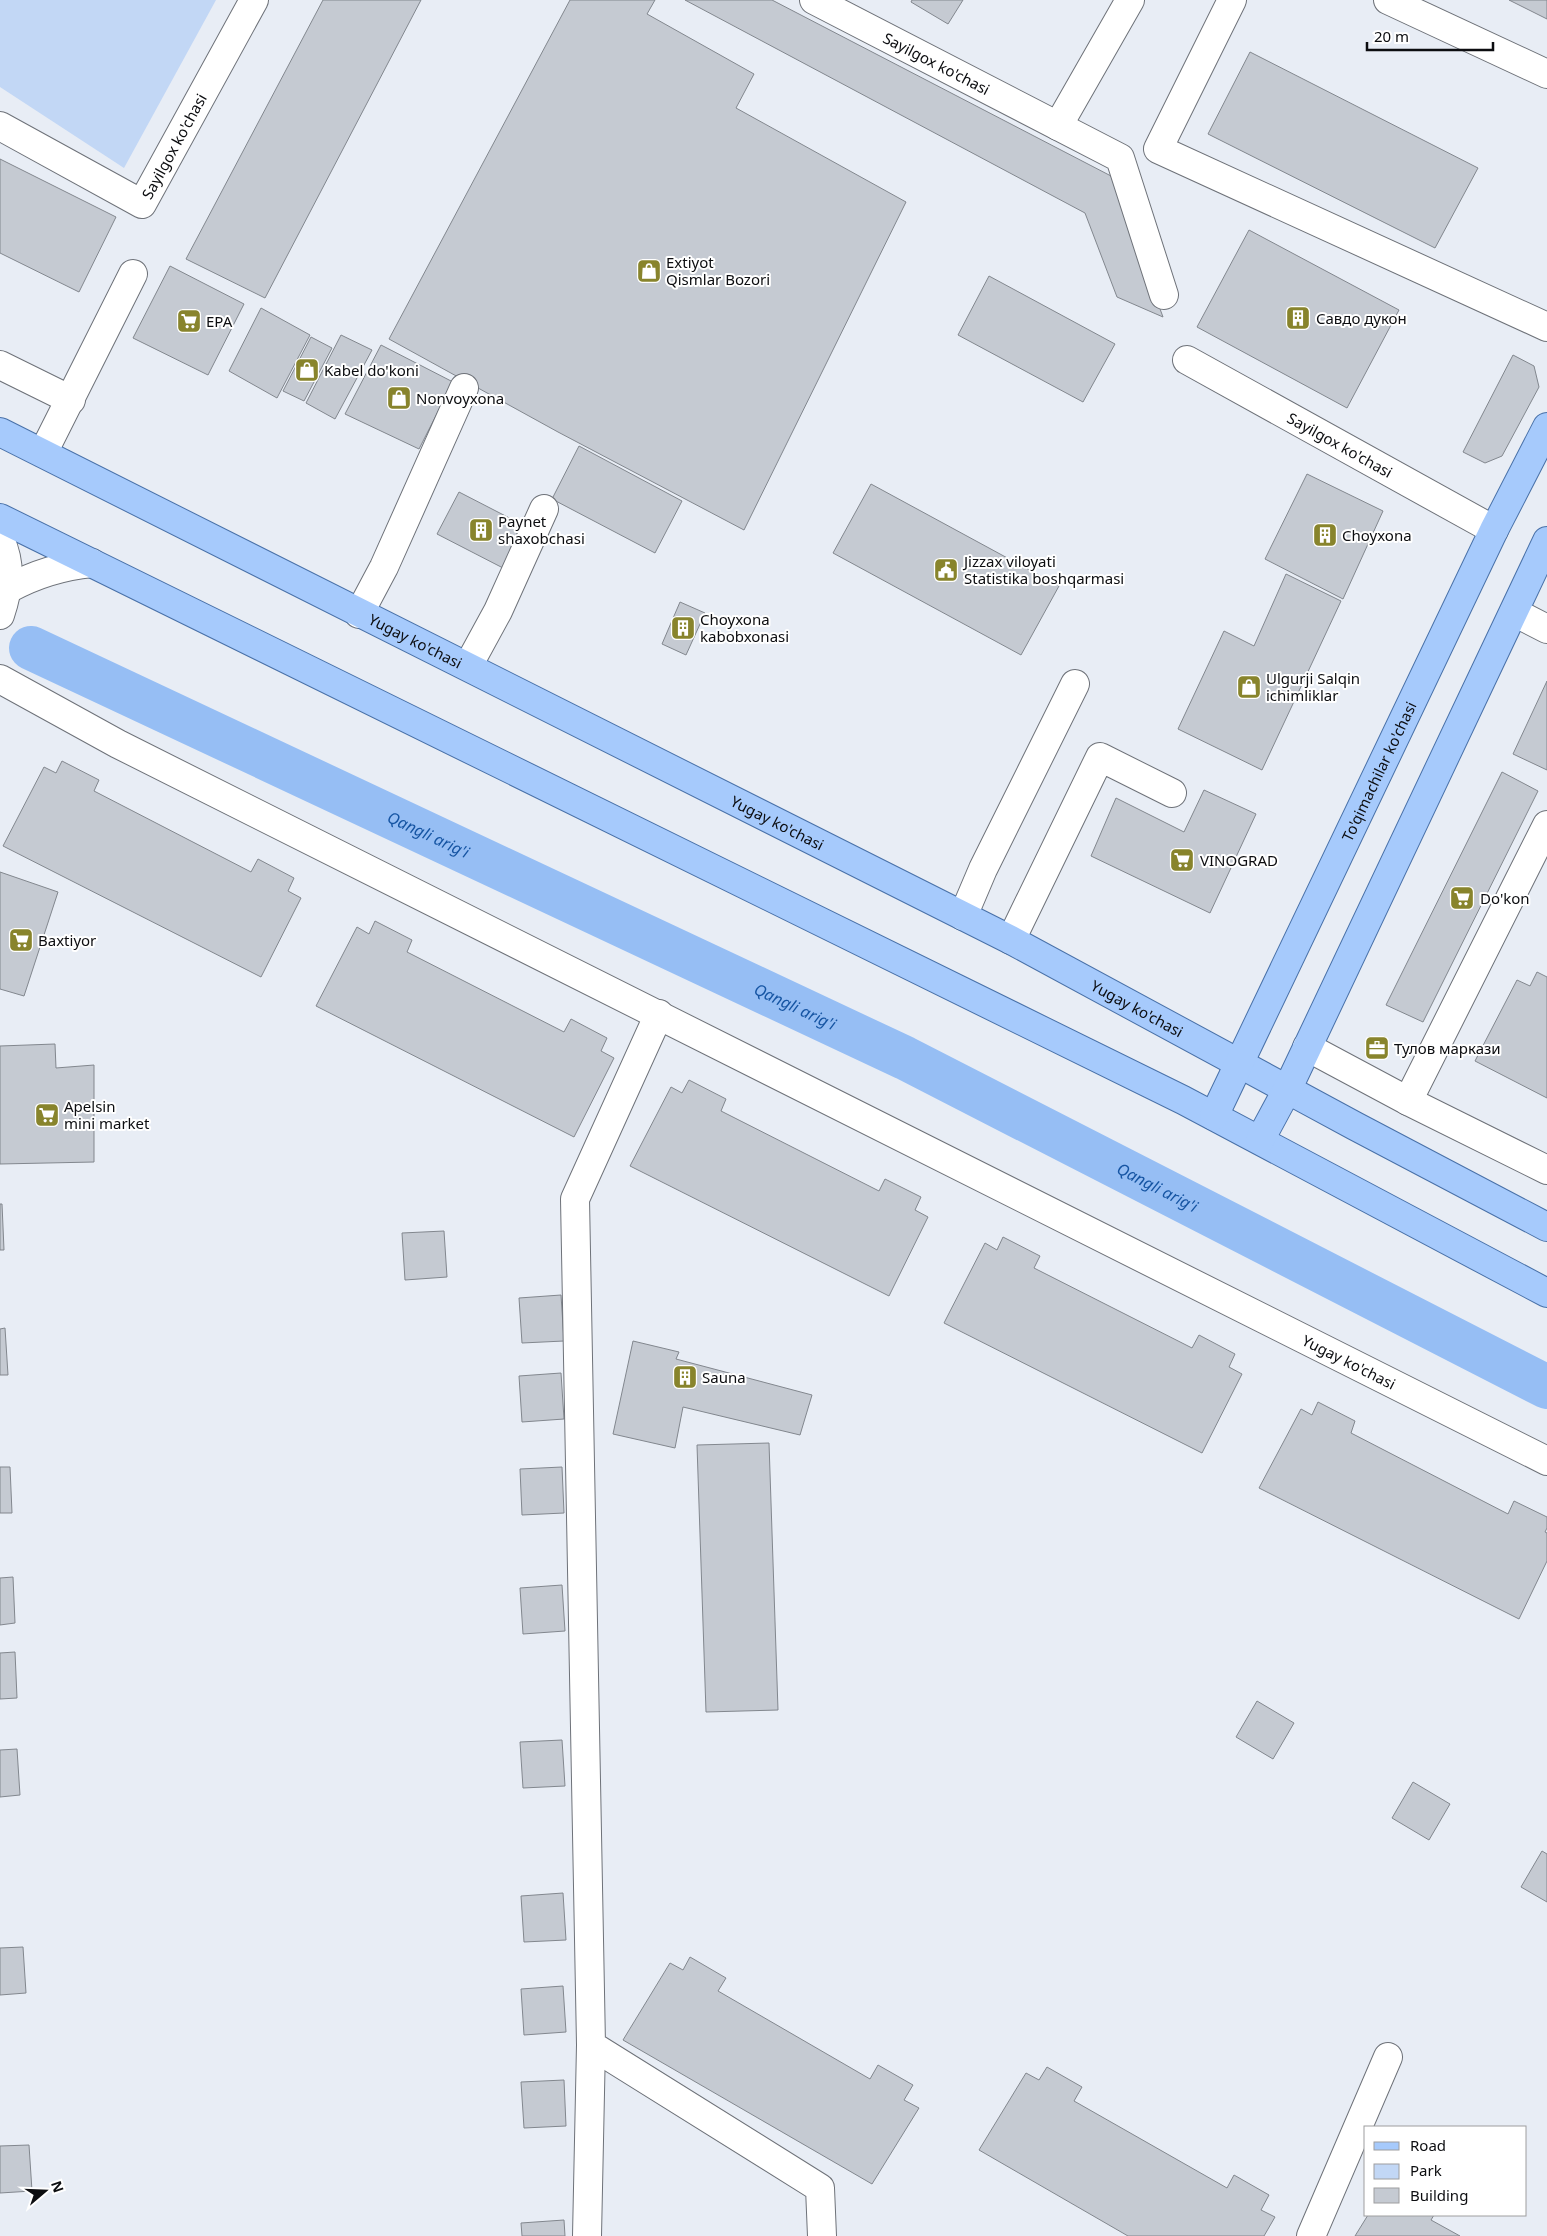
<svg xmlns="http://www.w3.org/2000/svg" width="1547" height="2236" viewBox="0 0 1547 2236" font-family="'Noto Sans',sans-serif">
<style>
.green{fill:#c2d7f5}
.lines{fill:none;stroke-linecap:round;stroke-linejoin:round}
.canal{stroke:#96bef4;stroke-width:44}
.building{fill:#c5cad2;stroke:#82878e}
.minor-casing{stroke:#6e7279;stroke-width:30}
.major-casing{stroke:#4971a8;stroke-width:30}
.minor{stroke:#fff;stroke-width:28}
.major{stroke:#a6cafc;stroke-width:28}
.labels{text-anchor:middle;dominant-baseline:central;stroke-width:4;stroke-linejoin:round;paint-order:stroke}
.street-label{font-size:15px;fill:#0c0d10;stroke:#fff}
.poi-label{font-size:15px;fill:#0c0d10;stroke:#fff;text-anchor:start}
.water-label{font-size:16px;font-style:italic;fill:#1655a3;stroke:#fff}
</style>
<rect width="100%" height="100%" fill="#e8edf5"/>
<path class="green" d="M0,0H216L124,168L0,87Z"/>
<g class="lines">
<path class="canal" id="s1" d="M31,648L905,1058L1547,1387"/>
</g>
<path class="building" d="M323,0H421L265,298L186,259Z
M570,0H655L647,14L754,74L736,108L906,202L744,530L558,432L389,339Z
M685,0H772L1111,176L1163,317L1117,297L1085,213Z
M912,0H963L948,24L911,2Z
M1509,0H1547V19Z
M1250,52L1478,168L1435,248L1208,134Z
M0,159L116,217L79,292L0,253Z
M1249,230L1399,310L1347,408L1197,327Z
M170,266L244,304L208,375L133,338Z
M989,276L1115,344L1083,402L958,335Z
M261,308L310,335L277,398L229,371Z
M341,335L372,350L335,419L306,403Z
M311,337L332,348L304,401L283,391Z
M381,345L453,382L419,449L345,414Z
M1513,355L1534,366L1539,387L1502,456L1485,463L1463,452Z
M579,446L682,501L655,553L552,499Z
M1307,474L1383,511L1343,599L1265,559Z
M871,484L1059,586L1021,655L833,553Z
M459,492L525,526L503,568L437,534Z
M1286,574L1341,601L1262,770L1178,729L1224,631L1254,646Z
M680,602L705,613L686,655L662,644Z
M1547,681V770L1513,754Z
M62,761L99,780L94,791L251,872L258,859L294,878L288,891L301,898L261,977L3,846L44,767L56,773Z
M1502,772L1538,791L1423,1022L1386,1005Z
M1204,790L1256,814L1210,913L1091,856L1116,798L1184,832Z
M0,872L58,892L24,996L0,989Z
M375,921L412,940L407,952L564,1032L571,1019L607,1038L601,1051L614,1058L574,1137L316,1006L357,927L369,934Z
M1537,972L1547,977V1098L1475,1061L1517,980L1530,986Z
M55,1044L56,1068L94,1065V1162L0,1164V1046Z
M689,1080L726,1099L721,1111L879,1191L885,1179L921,1197L915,1210L928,1217L889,1296L630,1166L671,1087L682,1093Z
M0,1204H2L4,1250H0Z
M444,1231L447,1277L405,1280L402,1233Z
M1003,1237L1040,1256L1034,1268L1192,1348L1199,1335L1235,1354L1229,1367L1242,1374L1202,1453L944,1323L985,1243L997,1250Z
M561,1295L564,1341L522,1343L519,1298Z
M5,1328L8,1375H0V1329Z
M633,1341L679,1352L676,1359L812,1395L800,1435L683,1407L675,1448L613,1434Z
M561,1373L564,1419L522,1422L519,1376Z
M1318,1402L1355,1421L1351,1433L1508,1514L1514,1501L1547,1517V1528L1545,1532L1547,1533V1561L1519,1619L1259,1488L1301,1409L1312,1415Z
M769,1443L778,1710L706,1712L697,1445Z
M0,1467H10L12,1513H0Z
M562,1467L564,1513L522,1515L520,1469Z
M13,1577L15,1623L0,1625V1578Z
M562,1585L565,1631L523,1634L520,1588Z
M15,1652L17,1698L0,1699V1653Z
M1257,1701L1294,1723L1273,1759L1236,1737Z
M562,1740L565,1786L523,1788L520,1742Z
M17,1749L20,1795L0,1797V1750Z
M1413,1782L1450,1804L1429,1840L1392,1818Z
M1542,1851L1547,1854V1902L1521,1887Z
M563,1893L566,1940L524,1942L521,1896Z
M23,1947L26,1993L0,1995V1948Z
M690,1957L726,1978L718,1991L870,2079L878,2065L913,2085L904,2100L919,2108L872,2184L623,2040L670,1963L683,1970Z
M563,1986L566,2032L524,2035L521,1989Z
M1047,2067L1082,2087L1074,2101L1227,2188L1234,2175L1269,2195L1261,2210L1275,2217L1264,2236H1128L979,2150L1026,2073L1039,2080Z
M564,2080L566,2126L524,2128L521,2082Z
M29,2145L32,2191L0,2193V2146Z
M1368,2215H1434L1431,2220L1460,2236H1355Z
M564,2220L565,2236H522L521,2223Z"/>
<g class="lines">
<defs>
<g id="minor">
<path id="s2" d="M814,0L1120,158L1164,295"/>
<path d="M1232,0L1158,149L1547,327"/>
<path d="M1388,0L1547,74"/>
<path id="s3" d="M0,126L142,204L254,0"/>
<path d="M1058,126L1130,0"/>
<path id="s4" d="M1187,360L1494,530"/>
<path d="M0,365L71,400"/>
<path d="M43,453L133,274"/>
<path d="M0,539C12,566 9,588 0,615"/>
<path d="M8,589C35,574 61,566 92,563"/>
<path d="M1514,612L1547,629"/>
<path d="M359,614L384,567L464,388"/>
<path d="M468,666L498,611L544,509"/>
<path id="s5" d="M0,679L118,744L1547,1461"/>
<path d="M963,916L983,869L1075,684"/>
<path d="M1011,940L1100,757L1172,793"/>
<path d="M659,1014L575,1199L591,2045L820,2188L822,2236"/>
<path d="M1307,1047L1408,1101L1547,1170"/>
<path d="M1408,1101L1547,825"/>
<path d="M587,2236L591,2045"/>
<path d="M1311,2236L1388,2057"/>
</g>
<g id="major">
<path id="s6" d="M0,432L1011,940L1355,1126L1547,1227"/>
<path d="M0,518L1183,1100L1547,1293"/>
<path id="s7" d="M1214,1116L1494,530L1547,427"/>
<path d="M1260,1140L1288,1088L1547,541"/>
</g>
</defs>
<use href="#minor" class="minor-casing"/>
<use href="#major" class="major-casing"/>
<use href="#minor" class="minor"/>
<use href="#major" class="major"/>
</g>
<defs>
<symbol id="shop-square" viewBox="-11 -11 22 22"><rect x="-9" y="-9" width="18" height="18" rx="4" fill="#88842c" stroke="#fff"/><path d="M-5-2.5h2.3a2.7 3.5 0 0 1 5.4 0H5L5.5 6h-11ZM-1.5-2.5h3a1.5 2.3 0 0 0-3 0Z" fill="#fff"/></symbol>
<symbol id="building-square" viewBox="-11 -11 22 22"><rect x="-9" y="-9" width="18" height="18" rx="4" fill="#88842c" stroke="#fff"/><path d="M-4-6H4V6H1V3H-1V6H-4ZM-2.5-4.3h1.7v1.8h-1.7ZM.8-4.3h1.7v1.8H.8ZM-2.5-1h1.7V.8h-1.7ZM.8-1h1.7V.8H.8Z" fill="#fff"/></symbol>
<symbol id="supermarket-square" viewBox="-11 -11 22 22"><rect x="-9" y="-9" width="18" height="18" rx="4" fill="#88842c" stroke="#fff"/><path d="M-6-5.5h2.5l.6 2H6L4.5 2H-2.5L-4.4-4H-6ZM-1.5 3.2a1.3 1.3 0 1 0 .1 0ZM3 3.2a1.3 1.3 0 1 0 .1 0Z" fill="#fff"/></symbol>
<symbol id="civic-square" viewBox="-11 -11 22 22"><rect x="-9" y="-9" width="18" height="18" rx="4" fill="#88842c" stroke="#fff"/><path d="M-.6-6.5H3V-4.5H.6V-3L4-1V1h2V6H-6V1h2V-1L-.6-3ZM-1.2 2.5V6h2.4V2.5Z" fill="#fff"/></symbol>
<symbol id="office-square" viewBox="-11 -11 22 22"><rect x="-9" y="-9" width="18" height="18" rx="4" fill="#88842c" stroke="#fff"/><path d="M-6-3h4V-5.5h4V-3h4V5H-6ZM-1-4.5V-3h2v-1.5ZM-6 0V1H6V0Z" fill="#fff"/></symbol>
</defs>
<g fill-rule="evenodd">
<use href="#shop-square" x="635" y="257" width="28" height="28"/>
<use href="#building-square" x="1284" y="304" width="28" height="28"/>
<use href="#supermarket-square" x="175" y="307" width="28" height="28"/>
<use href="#shop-square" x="293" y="356" width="28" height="28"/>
<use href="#shop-square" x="385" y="384" width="28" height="28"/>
<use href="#building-square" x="467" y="516" width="28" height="28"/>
<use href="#building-square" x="1311" y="521" width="28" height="28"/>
<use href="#civic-square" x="932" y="556" width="28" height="28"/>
<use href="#building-square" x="669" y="614" width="28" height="28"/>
<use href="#shop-square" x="1235" y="673" width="28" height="28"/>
<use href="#supermarket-square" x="1168" y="846" width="28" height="28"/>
<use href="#supermarket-square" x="1448" y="884" width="28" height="28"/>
<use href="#supermarket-square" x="7" y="926" width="28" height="28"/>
<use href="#office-square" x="1363" y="1034" width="28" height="28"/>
<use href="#supermarket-square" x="33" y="1101" width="28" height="28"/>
<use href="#building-square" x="671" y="1363" width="28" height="28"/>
</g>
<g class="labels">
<g class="street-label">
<text stroke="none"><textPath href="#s2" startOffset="138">Sayilgox ko'chasi</textPath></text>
<text stroke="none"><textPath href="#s3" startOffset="228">Sayilgox ko'chasi</textPath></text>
<text stroke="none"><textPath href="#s4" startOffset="175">Sayilgox ko'chasi</textPath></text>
<text stroke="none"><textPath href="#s6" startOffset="465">Yugay ko'chasi</textPath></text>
<text stroke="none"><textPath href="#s7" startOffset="382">To'qimachilar ko'chasi</textPath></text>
<text stroke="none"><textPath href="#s6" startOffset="870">Yugay ko'chasi</textPath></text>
<text stroke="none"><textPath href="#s6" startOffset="1275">Yugay ko'chasi</textPath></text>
<text stroke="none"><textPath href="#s5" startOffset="1512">Yugay ko'chasi</textPath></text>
</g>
<g class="poi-label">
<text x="666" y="262">Extiyot<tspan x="666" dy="17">Qismlar Bozori</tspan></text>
<text x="1316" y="318">Cавдо дукон</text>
<text x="206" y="321">EPA</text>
<text x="324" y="370">Kabel do'koni</text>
<text x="416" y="398">Nonvoyxona</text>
<text x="498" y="521">Paynet<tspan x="498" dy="17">shaxobchasi</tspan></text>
<text x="1342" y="535">Choyxona</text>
<text x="964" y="561">Jizzax viloyati<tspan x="964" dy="17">Statistika boshqarmasi</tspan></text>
<text x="700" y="619">Choyxona<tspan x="700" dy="17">kabobxonasi</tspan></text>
<text x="1266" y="678">Ulgurji Salqin<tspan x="1266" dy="17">ichimliklar</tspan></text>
<text x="1200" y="860">VINOGRAD</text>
<text x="1480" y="898">Do'kon</text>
<text x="38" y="940">Baxtiyor</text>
<text x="1394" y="1048">Тулов маркази</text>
<text x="64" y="1106">Apelsin<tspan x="64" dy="17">mini market</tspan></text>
<text x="702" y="1377">Sauna</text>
</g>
<g class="water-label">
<text stroke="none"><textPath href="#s1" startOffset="439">Qangli arig'i</textPath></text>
<text stroke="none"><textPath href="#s1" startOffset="844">Qangli arig'i</textPath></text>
<text stroke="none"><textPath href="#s1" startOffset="1249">Qangli arig'i</textPath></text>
</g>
</g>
<rect x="1364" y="2126" width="162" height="90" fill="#ffffff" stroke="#9e9e9f"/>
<rect x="1374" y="2142" width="25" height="8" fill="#a6cafc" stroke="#9e9e9f"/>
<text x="1410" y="2151" font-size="15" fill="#0c0d10">Road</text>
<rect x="1374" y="2164" width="25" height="15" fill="#c2d7f5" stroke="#9e9e9f"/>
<text x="1410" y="2176" font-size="15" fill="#0c0d10">Park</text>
<rect x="1374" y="2188" width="25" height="15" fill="#c5cad2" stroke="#9e9e9f"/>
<text x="1410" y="2201" font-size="15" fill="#0c0d10">Building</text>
<g transform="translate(45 2191) rotate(71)" stroke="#ffffff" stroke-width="4" paint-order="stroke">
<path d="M0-4L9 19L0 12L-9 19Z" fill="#0c0d10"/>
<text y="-8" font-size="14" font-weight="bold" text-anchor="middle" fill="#0c0d10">N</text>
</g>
<path d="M1367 42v8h126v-8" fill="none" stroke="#0c0d10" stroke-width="2.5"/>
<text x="1374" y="42" font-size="15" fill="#0c0d10" stroke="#ffffff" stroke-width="4" paint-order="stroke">20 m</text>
</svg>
